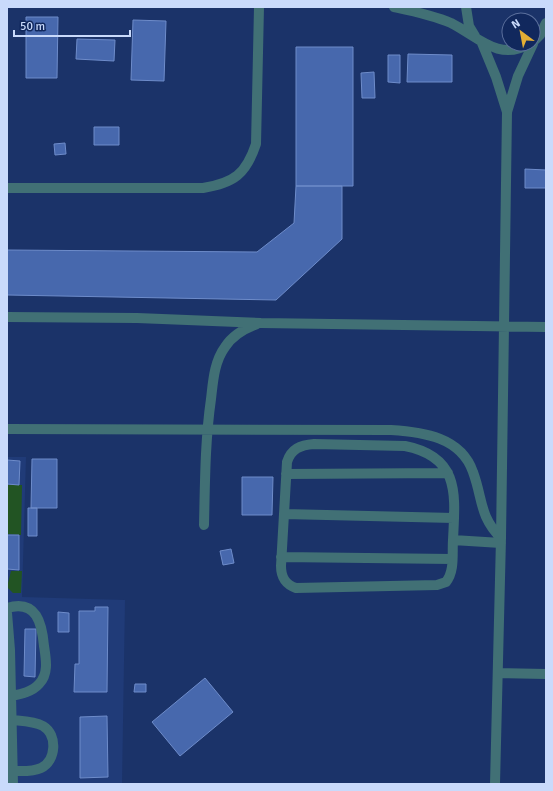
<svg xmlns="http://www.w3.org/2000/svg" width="553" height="791" viewBox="0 0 553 791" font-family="Signika,sans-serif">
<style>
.built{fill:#203b78}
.green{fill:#225423}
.building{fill:#4768ad;stroke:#6e8cca}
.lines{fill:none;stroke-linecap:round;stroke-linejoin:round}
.minor{stroke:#417075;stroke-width:10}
</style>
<rect width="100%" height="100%" fill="#1b3369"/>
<path class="built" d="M7,457H26L22,597L125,600L122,784H7Z"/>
<path class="green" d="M7,485H22L21,535L7,534Z
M11,571H22L21,593H13L7,587Z"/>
<path class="building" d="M26,17H58L57,78H26Z
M133,20L166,21L164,81L131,80Z
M77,39L115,40L114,61L76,59Z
M296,47H353V186H296Z
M408,54L452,55V82H407Z
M388,55H400V83L388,82Z
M374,72L375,98H362L361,73Z
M94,127H119V145H94Z
M65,143L66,154L55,155L54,144Z
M525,169L546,170V188H525Z
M296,186H342V239L276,300L7,295V250L257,252L294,223Z
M32,459H57V508H31Z
M7,460L20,461L19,485L7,484Z
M242,477H273L272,515H242Z
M28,508H37V536H28Z
M7,535H19V570L7,569Z
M231,549L234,563L223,565L220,551Z
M95,607H108L107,692H74L75,664H79V611H95Z
M58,612L69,613V632H58Z
M25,629H36L35,677L24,676Z
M205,678L233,712L180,756L152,722Z
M135,684H146V692H134Z
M107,716L108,777L80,778V717Z"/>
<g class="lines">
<path class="minor" d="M394,7C413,11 433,15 451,23C477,36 499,62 529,44
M466,7L469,26L475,36
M533,42L540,35L546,23
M482,43L496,77L507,112
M7,188H203C234,183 246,174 256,144L259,7
M7,317L137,318L261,323L546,327
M7,429L391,430C423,432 461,437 473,472C483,499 479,516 501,538
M314,444L405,446C461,457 455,496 453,540C452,553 455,571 446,582L437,585L296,588C285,584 281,577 281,566L287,462C291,449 300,445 314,444Z
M286,474L448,473
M284,514L454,518
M204,525C205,483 205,441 211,399C213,382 214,362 225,347C232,336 246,328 257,324
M453,540L501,543
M281,557L452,559
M7,608C37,599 42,624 44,646C46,659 49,674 39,684C32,692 21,694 11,696
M7,613L10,650L13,784
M498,673L546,674
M12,720C22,721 34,721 43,726C58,735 56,761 41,768C33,772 21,771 13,771
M495,784L501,538L507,112L518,76L533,44"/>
</g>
<rect width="553" height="791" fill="none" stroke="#c9dafb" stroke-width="16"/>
<g transform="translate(521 32) rotate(328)"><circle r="19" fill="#11285d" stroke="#5b6f9c"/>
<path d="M0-3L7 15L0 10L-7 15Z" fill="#e3ae34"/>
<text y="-6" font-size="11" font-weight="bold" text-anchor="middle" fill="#c9dafb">N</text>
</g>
<path d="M14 30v6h116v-6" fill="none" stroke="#c9dafb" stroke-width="2"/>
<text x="20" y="30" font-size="12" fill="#c9dafb" stroke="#11285d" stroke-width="3" paint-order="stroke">50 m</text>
</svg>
